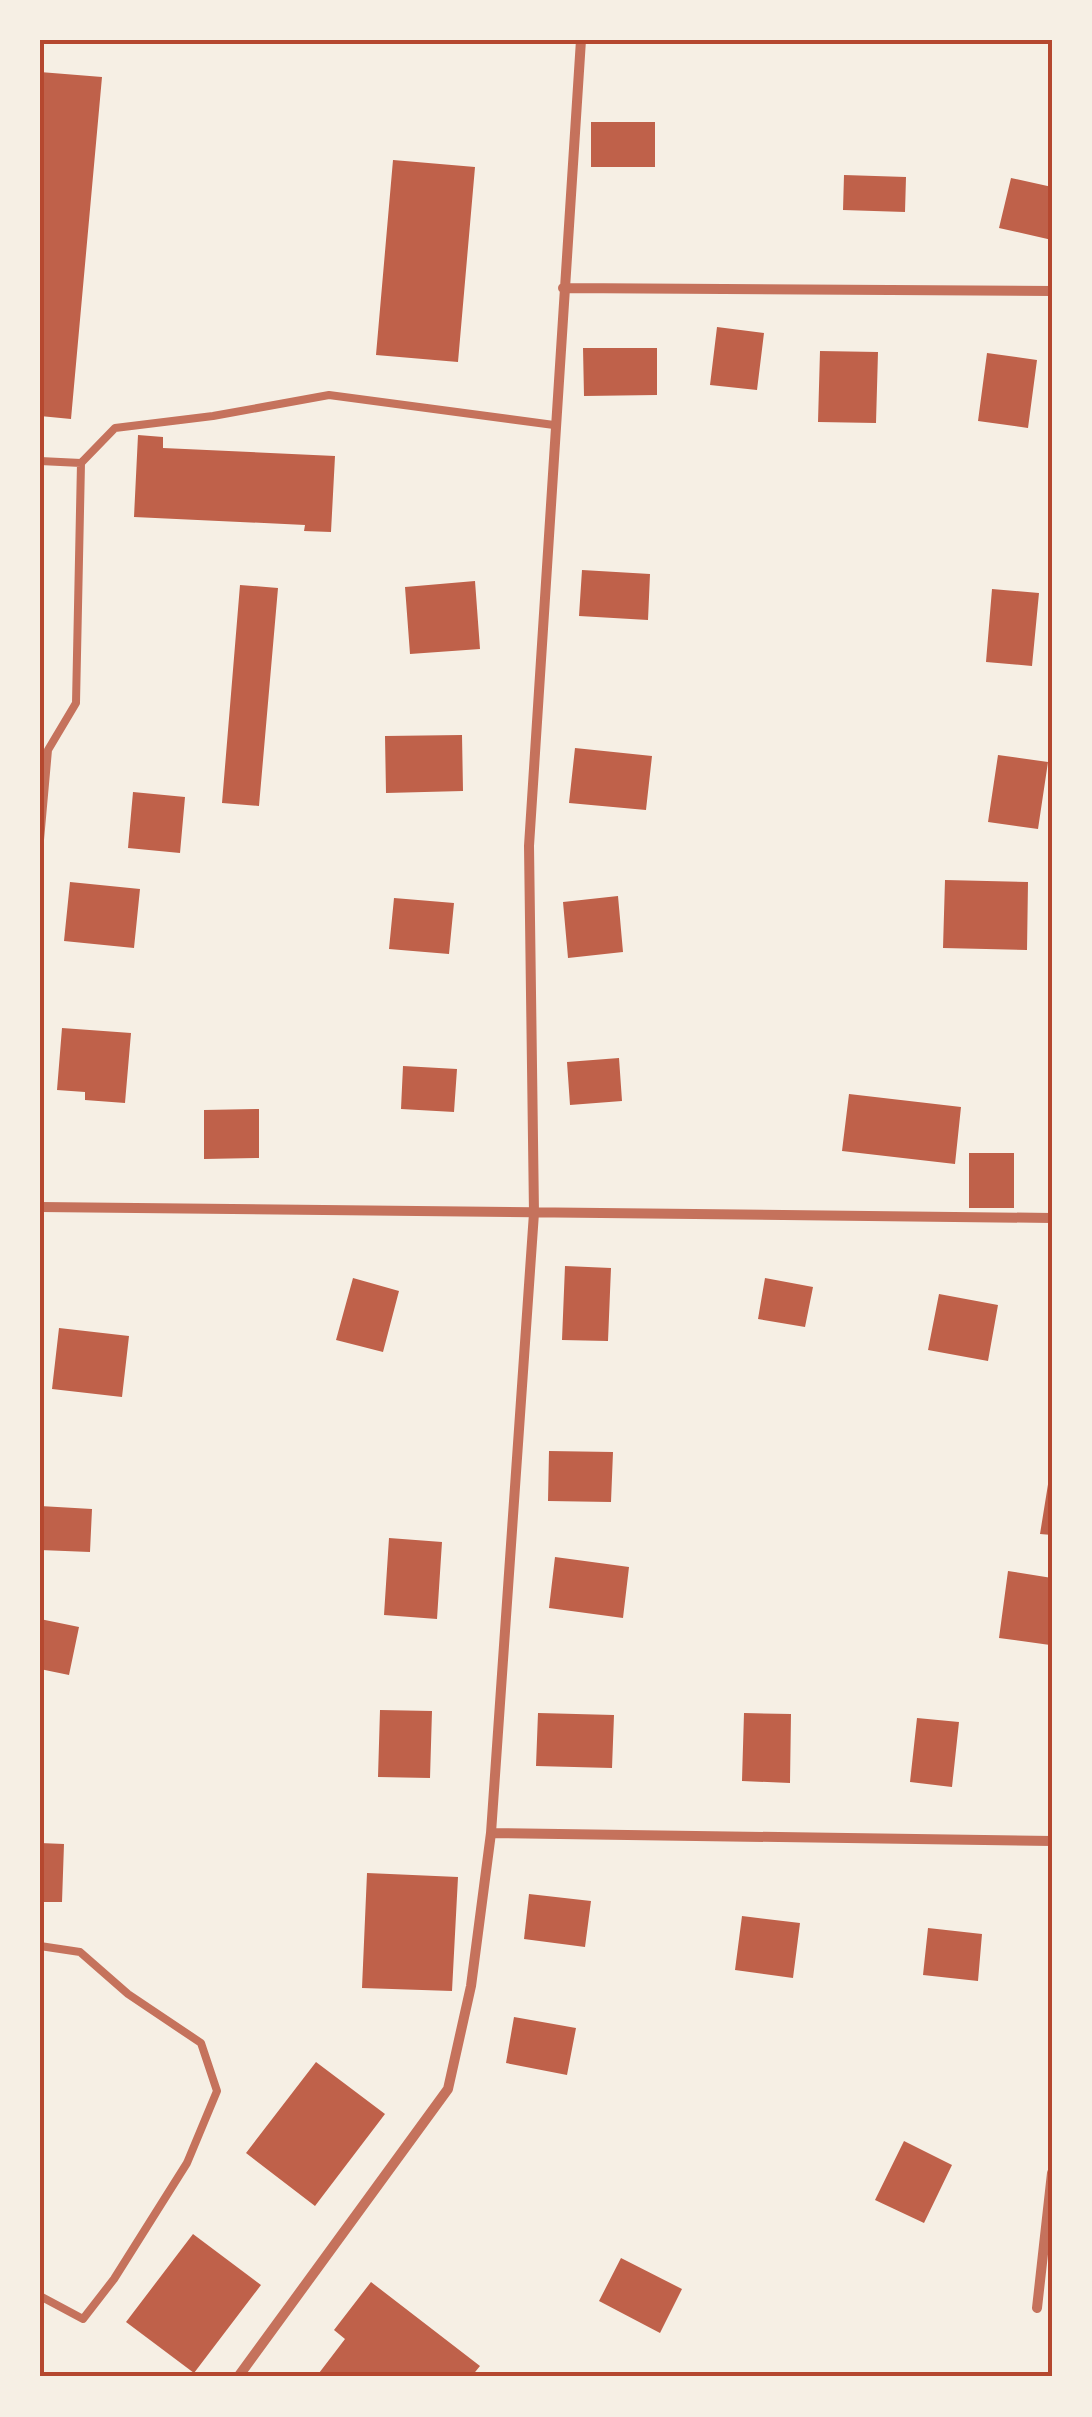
<svg xmlns="http://www.w3.org/2000/svg" width="1092" height="2417" viewBox="0 0 1092 2417" font-family="'Sofia Sans Condensed',sans-serif">
<style>
.building{fill:#bf614a}
.lines{fill:none;stroke-linecap:round;stroke-linejoin:round}
.service{stroke:#c5725c;stroke-width:8}
.minor{stroke:#c5725c;stroke-width:10}
.neatline{fill:none;stroke:#b5482f;stroke-width:4}
</style>
<rect width="100%" height="100%" fill="#f6efe4"/>
<path class="building" d="M40,72L102,77L71,419L40,416Z
M591,122H655V167H591Z
M393,160L475,167L458,362L376,355Z
M844,175L906,177L905,212L843,210Z
M1011,178L1052,187V240L999,228Z
M717,327L764,333L757,390L710,385Z
M583,348H657V395L584,396Z
M820,351L878,352L876,423L818,422Z
M987,353L1037,360L1028,428L978,421Z
M138,435L163,437V448L335,456L331,532L304,531L305,525L134,517Z
M582,570L650,574L648,620L579,616Z
M475,581L480,649L410,654L405,587Z
M240,585L278,588L259,806L222,803Z
M992,589L1039,593L1032,666L986,662Z
M462,735L463,791L386,793L385,736Z
M575,748L652,756L646,810L569,803Z
M998,755L1048,762L1038,829L988,822Z
M133,792L185,797L180,853L128,848Z
M945,880L1028,882L1027,950L943,948Z
M70,882L140,889L134,948L64,941Z
M618,896L623,952L568,958L563,902Z
M394,898L454,903L449,954L389,949Z
M62,1028L131,1033L125,1103L85,1100V1092L57,1090Z
M619,1058L622,1101L570,1105L567,1062Z
M403,1066L457,1069L454,1112L401,1109Z
M849,1094L961,1107L955,1164L842,1151Z
M259,1109V1158L204,1159V1110Z
M969,1153H1014V1208H969Z
M565,1266L611,1268L608,1341L562,1340Z
M353,1278L399,1291L383,1352L336,1340Z
M765,1278L813,1287L805,1327L758,1319Z
M939,1294L998,1305L988,1361L928,1350Z
M59,1328L129,1336L122,1397L52,1389Z
M549,1451L613,1452L611,1502L548,1501Z
M1050,1472H1052V1535L1040,1534Z
M40,1506L92,1509L90,1552L40,1550Z
M389,1538L442,1542L437,1619L384,1615Z
M555,1557L629,1567L623,1618L549,1608Z
M1008,1571L1052,1578L1050,1645L999,1638Z
M40,1619L79,1627L69,1675L40,1669Z
M380,1710L432,1711L430,1778L378,1777Z
M538,1713L614,1715L612,1768L536,1766Z
M744,1713L791,1714L790,1783L742,1781Z
M917,1718L959,1722L952,1787L910,1782Z
M40,1843L64,1844L62,1902H40Z
M367,1873L458,1877L452,1991L362,1988Z
M529,1894L591,1901L585,1947L524,1939Z
M742,1916L800,1923L793,1978L735,1970Z
M928,1928L982,1934L978,1981L923,1975Z
M514,2017L576,2028L567,2075L506,2063Z
M316,2062L385,2114L315,2206L246,2153Z
M904,2141L952,2165L924,2223L875,2200Z
M193,2234L261,2285L194,2373L126,2322Z
M621,2258L682,2289L660,2333L599,2301Z
M371,2282L480,2366L471,2377H316L345,2339L334,2330Z"/>
<g class="lines">
<path class="service" d="M116,40H123
M40,461L81,463L115,428L213,416L329,395L554,425
M40,840L48,750L76,703L81,463
M40,1946L80,1952L128,1994L201,2043L217,2091L187,2163L114,2279L83,2319L40,2296"/>
<path class="minor" d="M563,288L1052,291
M40,1207L1052,1218
M491,1833L1052,1841
M1037,2308L1052,2173
M238,2377L448,2089L471,1986L491,1833L534,1213L529,846L581,40"/>
</g>
<rect width="1092" height="2417" fill="none" stroke="#f6efe4" stroke-width="85"/>
<rect x="42" y="42" width="1008" height="2332" class="neatline"/>
</svg>
